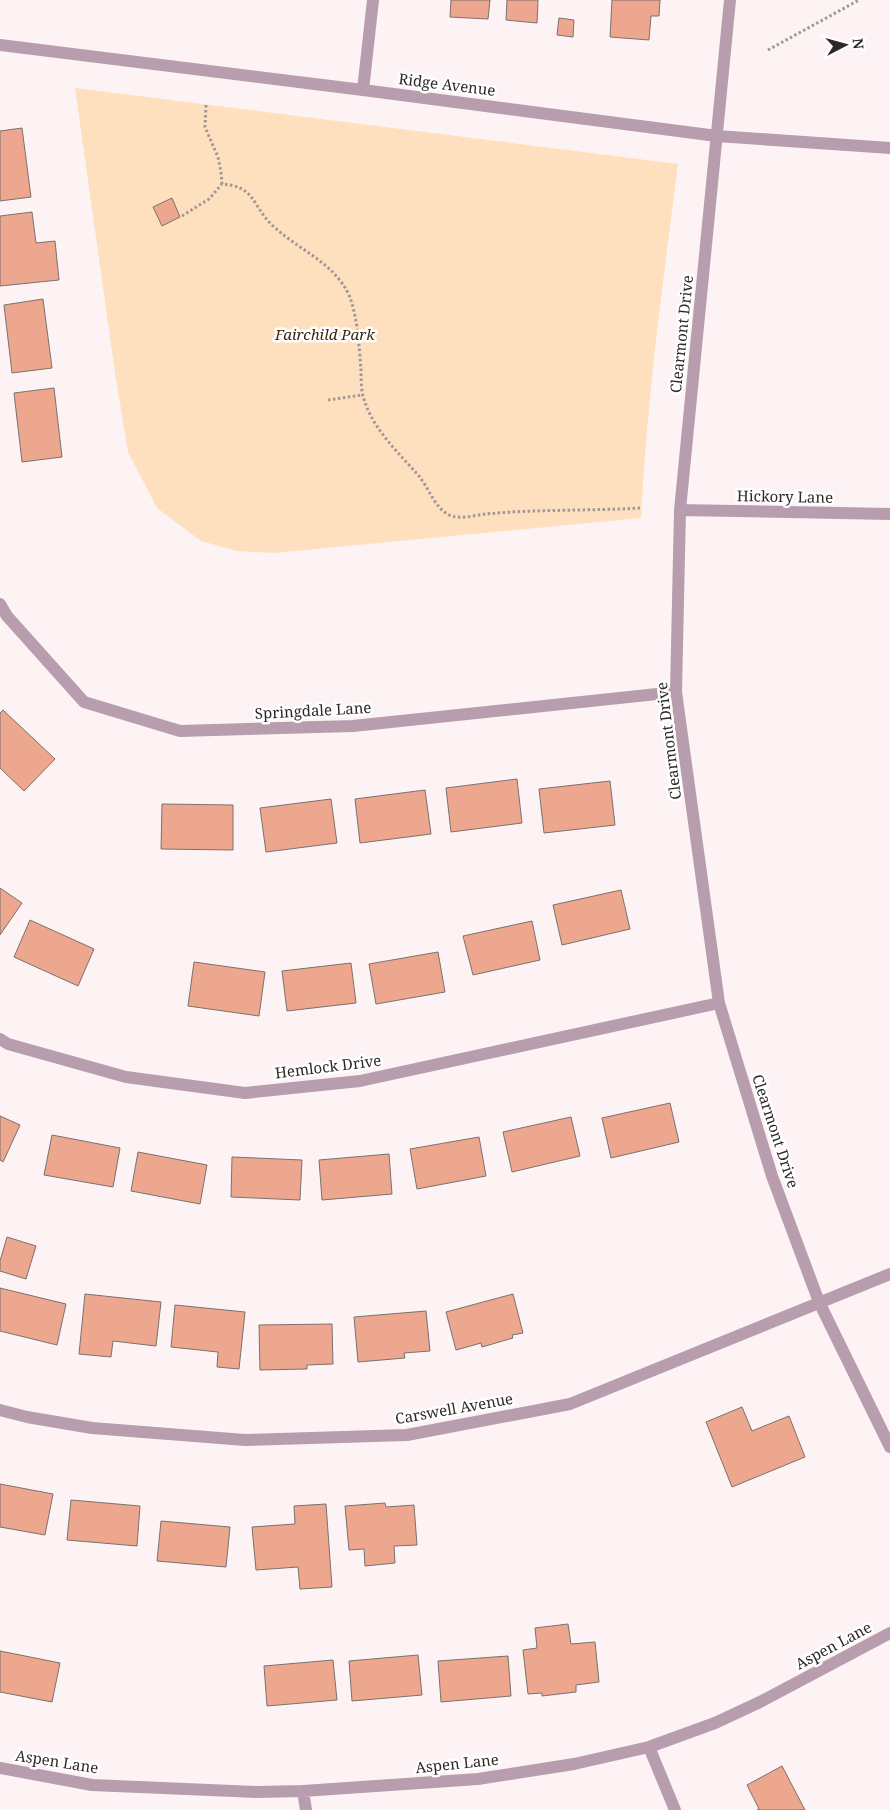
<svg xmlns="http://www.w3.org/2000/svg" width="890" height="1810" viewBox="0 0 890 1810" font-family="'Noto Serif',serif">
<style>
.green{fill:#fee0bf}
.building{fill:#eda78f;stroke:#7a716e}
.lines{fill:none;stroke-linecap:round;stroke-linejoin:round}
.path{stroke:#a09898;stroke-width:3;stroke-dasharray:2.5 2.5;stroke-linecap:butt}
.minor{stroke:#b89daf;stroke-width:12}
.labels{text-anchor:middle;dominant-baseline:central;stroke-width:5;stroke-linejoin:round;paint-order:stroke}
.street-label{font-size:15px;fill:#2d2929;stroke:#fff}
.park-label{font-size:15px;font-style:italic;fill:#39260d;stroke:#fff}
</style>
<rect width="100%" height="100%" fill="#fef3f4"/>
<path class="green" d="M75,88L678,164C663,281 647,399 641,518L274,553L237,551L201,541L157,508L128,452L115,373Z"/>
<path class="building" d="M451,0H490L488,19L450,17Z
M507,0H538L537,23L506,20Z
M612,0H660L659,16H651L649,40L610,37Z
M559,18L574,20L573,37L557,35Z
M22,128L31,197L0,201V131Z
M172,198L180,217L162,226L153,207Z
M32,212L36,243L55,241L59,280L0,286V216Z
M43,299L52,368L12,373L4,305Z
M54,388L62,457L22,462L14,393Z
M3,710L55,759L24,791L0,768V713Z
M517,779L522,823L451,832L446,788Z
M610,781L615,825L544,833L539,789Z
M425,790L431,834L360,843L355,799Z
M331,799L337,843L266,852L260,808Z
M162,804L233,805V850L161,849Z
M0,888L22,903L0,935Z
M621,890L630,929L562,945L553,905Z
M30,920L94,949L78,986L14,957Z
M532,921L540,960L473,975L463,936Z
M438,952L445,992L376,1004L369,964Z
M194,962L265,972L259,1016L188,1006Z
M351,963L356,1003L287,1011L282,971Z
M670,1103L679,1142L611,1158L602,1118Z
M0,1116L20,1125L3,1162L0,1160Z
M571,1117L580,1156L512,1172L503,1132Z
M52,1135L120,1148L113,1187L44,1175Z
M479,1137L486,1176L417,1189L410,1149Z
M138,1152L207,1165L200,1204L131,1191Z
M389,1154L392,1194L322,1200L319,1160Z
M232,1157L302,1160L300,1200L231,1197Z
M7,1237L36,1246L26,1279L0,1271V1261Z
M0,1288L66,1304L57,1345L0,1331Z
M85,1294L161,1302L156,1346L113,1341L111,1357L79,1354Z
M513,1294L523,1333L512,1335L513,1338L482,1347L481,1343L456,1350L446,1312Z
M175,1305L245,1312L239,1369L217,1367L218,1352L171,1347Z
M426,1311L430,1351L404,1353L405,1358L358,1362L354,1317Z
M332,1324L333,1364L307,1365V1369L260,1370L259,1325Z
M742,1407L752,1431L789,1416L805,1457L732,1487L706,1422Z
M0,1484L53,1494L45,1535L0,1527Z
M71,1500L140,1506L137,1546L67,1540Z
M385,1503L386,1507L414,1505L417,1545L394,1546L395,1563L365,1566L364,1549L349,1550L345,1506Z
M326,1504L332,1587L300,1589L298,1567L256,1570L252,1527L295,1524L294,1506Z
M161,1521L230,1527L226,1567L157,1561Z
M568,1624L571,1644L595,1642L599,1682L576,1685V1692L542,1696V1693L528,1694L523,1650L537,1648L535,1628Z
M0,1651L60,1663L52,1702L0,1692Z
M418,1655L422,1695L352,1701L349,1661Z
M508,1656L511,1696L441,1702L438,1661Z
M333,1660L337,1700L267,1706L264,1666Z
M782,1766L805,1810H757L759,1809L747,1785Z"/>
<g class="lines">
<path class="path" d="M768,50L859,0
M206,105L205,127L218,157L221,172L222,184C255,186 252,205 271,224C296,249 333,261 349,295C358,318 359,346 361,370C361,378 361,388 363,396C372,429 398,452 419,476C429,488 434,507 449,515C460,520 475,515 486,514C538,509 590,511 641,508
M182,216L209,199L222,184
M328,400L362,395"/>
<path class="minor" d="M730,0L680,510L676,692L719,1003L772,1176L819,1302L890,1447
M0,45L363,90L717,136L890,148
M363,90L373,0
M680,510L890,514
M0,604L7,616L84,702L180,731L353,726L676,692
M0,1039L8,1044L126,1077L245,1093L360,1081L719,1003
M0,1410L27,1417L92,1428L245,1440L407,1435L570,1404L890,1274
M649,1747L675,1810
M0,1768L92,1785L257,1792L303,1791L478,1779L574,1764L649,1747L715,1723L760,1702L890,1633
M303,1791L306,1810"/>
</g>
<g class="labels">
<g class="street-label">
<text transform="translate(447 84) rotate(7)">Ridge Avenue</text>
<text transform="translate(681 334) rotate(-84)">Clearmont Drive</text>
<text transform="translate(785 496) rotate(1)">Hickory Lane</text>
<text transform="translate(313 710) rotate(-3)">Springdale Lane</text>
<text transform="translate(668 741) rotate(-97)">Clearmont Drive</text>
<text transform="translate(328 1066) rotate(-7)">Hemlock Drive</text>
<text transform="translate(776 1131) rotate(72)">Clearmont Drive</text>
<text transform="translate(454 1408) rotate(-10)">Carswell Avenue</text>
<text transform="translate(833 1645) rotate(-28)">Aspen Lane</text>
<text transform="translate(57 1761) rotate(9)">Aspen Lane</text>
<text transform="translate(457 1763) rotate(-6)">Aspen Lane</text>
</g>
<g class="park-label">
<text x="325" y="334">Fairchild Park</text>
</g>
</g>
<g transform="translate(845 45) rotate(84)" stroke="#ffffff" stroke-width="4" paint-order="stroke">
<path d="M0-4L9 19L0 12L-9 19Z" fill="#2d2929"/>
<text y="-8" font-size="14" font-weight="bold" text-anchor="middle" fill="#2d2929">N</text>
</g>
</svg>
